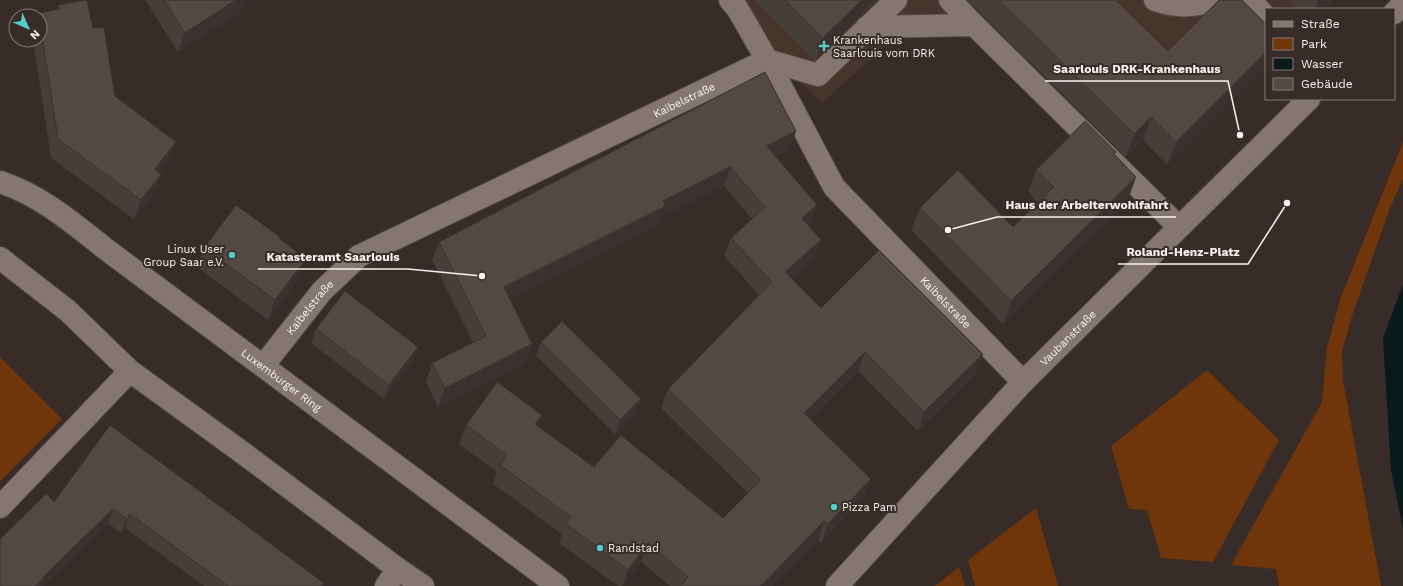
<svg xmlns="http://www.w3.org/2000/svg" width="1403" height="586" viewBox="0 0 1403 586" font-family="'Work Sans',sans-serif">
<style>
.built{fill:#45352c}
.green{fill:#6f350b}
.water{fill:#0a1a1a}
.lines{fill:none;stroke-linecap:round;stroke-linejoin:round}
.minor-casing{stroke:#534a45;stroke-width:24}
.minor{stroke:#837770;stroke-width:22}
.wall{fill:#473e39}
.shaded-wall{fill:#3a322e}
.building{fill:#534842;stroke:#3a322e}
.poi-dot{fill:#54cdc9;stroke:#372c27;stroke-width:1.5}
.labels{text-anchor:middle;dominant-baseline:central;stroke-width:4;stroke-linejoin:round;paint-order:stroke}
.poi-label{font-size:11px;fill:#f9f2ee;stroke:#372c27;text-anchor:start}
.street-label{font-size:11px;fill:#f9f2ee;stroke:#372c27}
.leader{fill:none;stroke:#f9f2ee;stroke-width:1.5}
.callout-dot{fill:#f9f2ee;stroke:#372c27;stroke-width:1.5}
.callout-label{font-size:12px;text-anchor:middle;font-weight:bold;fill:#f9f2ee;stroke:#372c27;stroke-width:4;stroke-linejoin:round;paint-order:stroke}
</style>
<rect width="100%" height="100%" fill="#372c27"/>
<path class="built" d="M715,0H1288L1297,9H1266L1159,74L1087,2L1013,75L972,34L894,38L822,103Z"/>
<path class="green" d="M1403,142V179L1390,208L1352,316L1342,351L1343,380L1381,586H1279L1276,569L1231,565L1322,402L1327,347L1341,297Z
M0,357L62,419L0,482Z
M1207,370L1279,440L1213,562L1161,558L1147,510L1129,509L1111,446Z
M1036,508L1058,586H975L968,560Z
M959,567L965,586H935Z"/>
<path class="water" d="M1403,284V529L1391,470L1383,338Z"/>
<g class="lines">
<defs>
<g id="minor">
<path d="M730,0L737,8L767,60L818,75L896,0"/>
<path d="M950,0L974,25L1179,227"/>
<path d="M1155,0C1174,7 1195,7 1214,0"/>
<path d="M1250,0L1266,17"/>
<path d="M1394,13L1403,4"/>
<path d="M867,27L974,25"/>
<path id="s1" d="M0,182C43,196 76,226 111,253L558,586"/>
<path d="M0,258L68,311L130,371L243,453L398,569L423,586"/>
<path id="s2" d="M263,366L322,291L359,256L767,60L834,187L1023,382"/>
<path d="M0,507L130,371"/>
<path d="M386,586L398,569"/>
<path id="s3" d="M837,586L1023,382L1309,99"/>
</g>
</defs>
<use href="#minor" class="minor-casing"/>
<use href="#minor" class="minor"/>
</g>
<path class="wall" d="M145,0H245L241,12L178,52Z
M754,0H876L815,61Z
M968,0H1116L1168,51L1242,0L1167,165L1143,140L1126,157Z
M1288,0H1332L1323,9H1297Z
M58,5L93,28L115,96L176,142L169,161L159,173L154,194L134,219L51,158L33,40H40V16H38L39,13L57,10Z
M796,131L789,150L776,157L817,205L810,224L809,225L814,258L792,279L821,308L983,354L976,373L918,431L858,371L810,419L865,497L821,543L818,540L772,586H670L641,562L623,586H618L559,543L562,534L493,484L497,472L459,444L466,425L538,426L594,467L723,518L748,493L661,408L668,389L759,295L724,256L731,238L752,219L724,186L662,217L659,225L510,299L532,344L525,363L438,407L426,382L432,363L473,343L432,260L439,242Z
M1115,156L1128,200L1003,324L911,230L920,208L1013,227L1038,203L1028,192L1036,170Z
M280,237L279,239L299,278L268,320L197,267L204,248Z
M316,329L413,361L384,399L311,343Z
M541,342L636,413L615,434L536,356Z
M110,425L324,583L323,586H204L125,528L121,533L108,523L43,586H0L54,502Z"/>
<path class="shaded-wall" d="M236,0H245L241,12L178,52L185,33Z
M862,0H876L815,61L823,38Z
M1318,0H1332L1323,9H1315Z
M1266,52V66L1167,165L1176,142Z
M1151,117L1143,140L1126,157L1134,134Z
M796,131L789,150L760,165L767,146Z
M176,142L169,161L148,188L155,169Z
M730,167L724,186L662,217L659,225L497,306L504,287L663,201Z
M161,175L154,194L134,219L141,200Z
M1136,177L1128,200L1003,324L1011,301Z
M817,205L810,224L795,237L802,218Z
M821,240L814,258L778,291L785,272Z
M306,259L299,278L268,320L275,300Z
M532,344L525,363L438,407L445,388Z
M418,347L413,361L384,399L389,385Z
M865,352L858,371L798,432L804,413Z
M983,354L976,373L918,431L924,412Z
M641,399L636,413L615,434L620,420Z
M542,415L535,434V424Z
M871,479L865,497L821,543L828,524Z
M113,509L108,523L43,586H35L43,577Z
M130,514L125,528L121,533L127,519Z
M824,521L818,540L772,586H761Z
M648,543L641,562L623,586H622L628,570Z"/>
<path class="building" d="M87,0L93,28L104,27L115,96L176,142L155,169L161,175L141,200L58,139L40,23V16H39V13L60,9L58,5Z
M164,0H236L185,33Z
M785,0H862L823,38Z
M999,0H1116L1168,51L1219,0H1242L1266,24V52L1176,142L1151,117L1134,134Z
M765,72L796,131L767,146L817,205L802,218L821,240L785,272L821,308L879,250L983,354L924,412L865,352L804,413L871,479L828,524L824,521L761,586H681L688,577L648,543L628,570L566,524L571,517L500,465L507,455L466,425L497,382L542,415L535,424L594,467L621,435L723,518L761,480L668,389L772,282L731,238L765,207L730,167L663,201L666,206L504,287L532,344L445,388L432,363L486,336L439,242Z
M1085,121L1116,152L1114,154L1136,177L1011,301L920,208L958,170L1013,227L1054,187L1036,170Z
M236,205L280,237L279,238L306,259L275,300L204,248Z
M345,291L418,347L389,385L316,329Z
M562,321L641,399L620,420L541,342Z
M110,425L324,583L322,586H228L130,514L127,519L113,509L43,577L44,578L35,586H0V539L46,494L54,502Z"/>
<g class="poi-dot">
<path d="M822 40h4v4h4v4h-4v4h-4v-4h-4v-4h4z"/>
<circle cx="232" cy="255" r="4"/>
<circle cx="834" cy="507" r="4"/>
<circle cx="600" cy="548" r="4"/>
</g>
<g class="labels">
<g class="poi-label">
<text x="833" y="40">Krankenhaus<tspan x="833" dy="13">Saarlouis vom DRK</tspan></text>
<text x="224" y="249" text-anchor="end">Linux User<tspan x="224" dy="13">Group Saar e.V.</tspan></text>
<text x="842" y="507">Pizza Pam</text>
<text x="608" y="548">Randstad</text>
</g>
<g class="street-label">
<text stroke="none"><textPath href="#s2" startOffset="507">Kaibelstraße</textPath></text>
<text stroke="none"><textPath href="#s2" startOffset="903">Kaibelstraße</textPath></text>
<text stroke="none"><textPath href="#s2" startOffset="75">Kaibelstraße</textPath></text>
<text stroke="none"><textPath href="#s3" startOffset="339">Vaubanstraße</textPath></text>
<text stroke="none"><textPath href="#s1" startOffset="345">Luxemburger Ring</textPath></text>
</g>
</g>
<path class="leader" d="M1240 135L1228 81H1045M948 230L997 217H1176M1287 203L1248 264H1118M482 276L408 269H258"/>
<g class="callout-dot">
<circle cx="1240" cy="135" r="4"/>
<circle cx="948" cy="230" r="4"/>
<circle cx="1287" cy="203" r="4"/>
<circle cx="482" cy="276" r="4"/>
</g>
<g class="callout-label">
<text x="1137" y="73">Saarlouis DRK-Krankenhaus</text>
<text x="1087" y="209">Haus der Arbeiterwohlfahrt</text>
<text x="1183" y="256">Roland-Henz-Platz</text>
<text x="333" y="261">Katasteramt Saarlouis</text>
</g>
<rect x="1265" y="8" width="130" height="92" fill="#372c27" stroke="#857b77"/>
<rect x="1273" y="21" width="20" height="6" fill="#837770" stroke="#857b77"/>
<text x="1301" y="28" font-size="12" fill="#f9f2ee">Straße</text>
<rect x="1273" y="38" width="20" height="12" fill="#6f350b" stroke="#857b77"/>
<text x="1301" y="48" font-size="12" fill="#f9f2ee">Park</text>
<rect x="1273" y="58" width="20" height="12" fill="#0a1a1a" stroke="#857b77"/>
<text x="1301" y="68" font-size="12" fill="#f9f2ee">Wasser</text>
<rect x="1273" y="78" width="20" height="12" fill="#534842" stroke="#857b77"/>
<text x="1301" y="88" font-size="12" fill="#f9f2ee">Gebäude</text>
<g transform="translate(28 28) rotate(135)"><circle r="19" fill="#372c27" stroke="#857b77"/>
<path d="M0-3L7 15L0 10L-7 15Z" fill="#54cdc9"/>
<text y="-6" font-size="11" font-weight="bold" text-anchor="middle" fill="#f9f2ee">N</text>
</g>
</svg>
